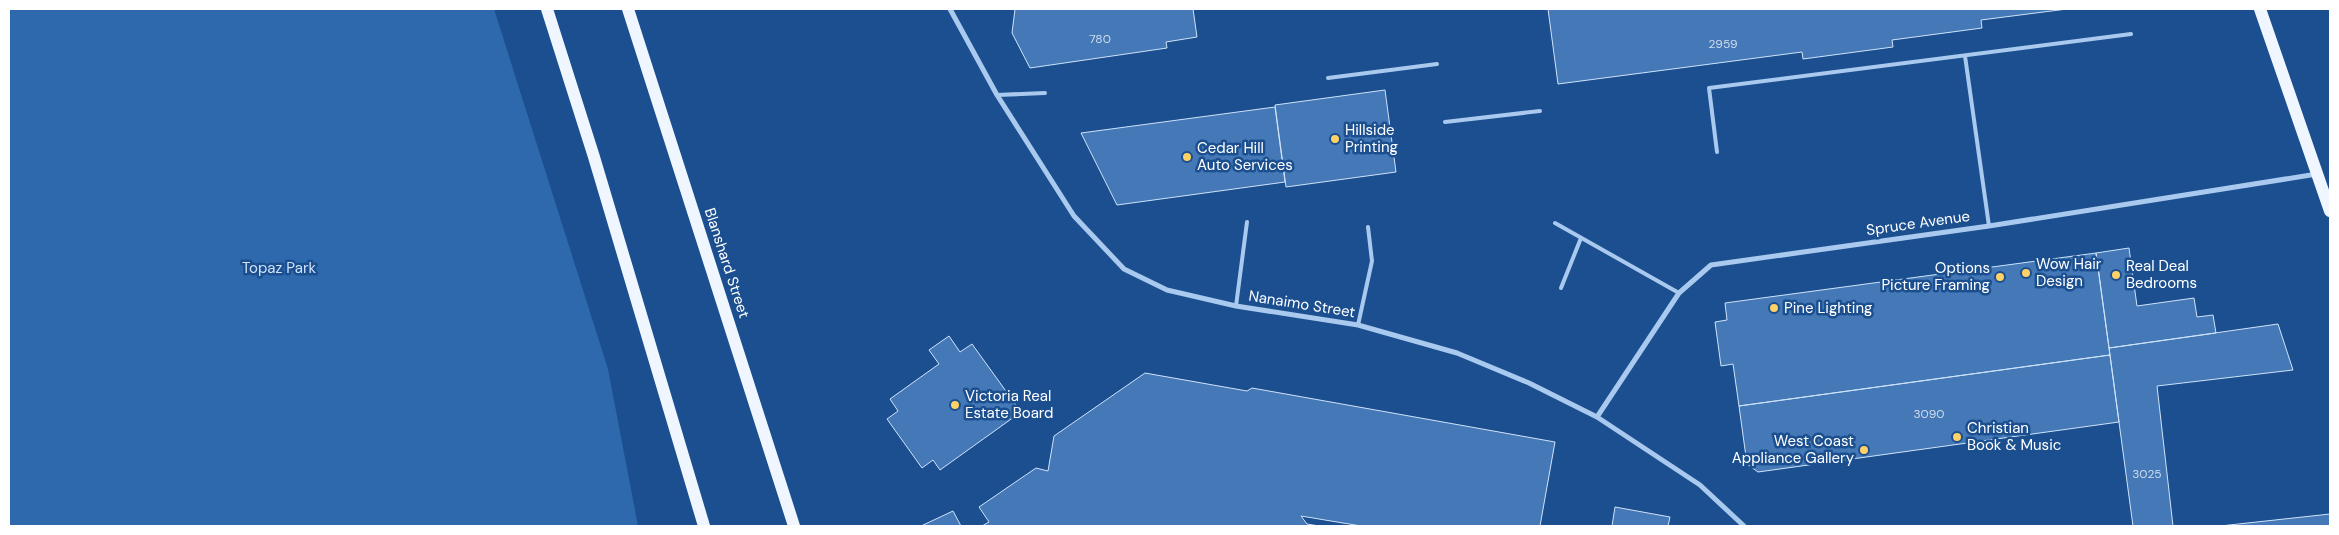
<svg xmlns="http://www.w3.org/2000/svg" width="2339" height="535" viewBox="0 0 2339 535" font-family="'DM Sans',sans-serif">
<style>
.green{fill:#2e69ad}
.building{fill:#4478b7;stroke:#cfe3fa}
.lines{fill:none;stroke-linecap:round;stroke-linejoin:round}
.lane{stroke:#a9c9ee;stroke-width:4}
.street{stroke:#a9c9ee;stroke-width:5}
.primary{stroke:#f0f6ff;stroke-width:12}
.poi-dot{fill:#ffd166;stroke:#1b4f8f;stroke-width:2}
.labels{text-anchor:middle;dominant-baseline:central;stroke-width:5;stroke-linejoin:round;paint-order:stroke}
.number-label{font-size:12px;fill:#d0dded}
.poi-label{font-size:15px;fill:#fff;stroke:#1b4f8f;text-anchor:start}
.street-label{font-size:15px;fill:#fff;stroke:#1b4f8f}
.park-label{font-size:15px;fill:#cfe3fa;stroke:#1b4f8f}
</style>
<rect width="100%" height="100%" fill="#1b4f8f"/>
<path class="green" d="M9,9H494L608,369L638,526H9Z"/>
<path class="building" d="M1015,9H1193L1197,37L1166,42L1167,48L1030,68L1012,33Z
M1548,9H2067L1981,20L1982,28L1892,40L1893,47L1803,59L1802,52L1558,84Z
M1385,90L1396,172L1286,187L1275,105Z
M1275,107L1285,182L1117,205L1081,133Z
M2129,248L2137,306L2194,298L2197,317L2213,315L2216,333L2109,348L2096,253Z
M2096,253L2110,355L1739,406L1733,364L1721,366L1715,322L1727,320L1725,303Z
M2278,324L2293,370L2157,386L2173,526H2133L2109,348Z
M949,336L960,352L972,344L1021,412L940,470L933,460L922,468L887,419L898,411L890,399L939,364L929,350Z
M2110,355L2119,422L1758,472L1747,464L1739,406Z
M1145,373L1247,391L1252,388L1555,442L1540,526H1361L1301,516L1307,524L1319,526H982L989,522L979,507L1036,468L1048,471L1054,436Z
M1615,507L1670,517L1668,526H1612Z
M953,511L961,526H921Z
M2330,514V526H2220Z"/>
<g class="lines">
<path class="lane" d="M1965,56L1989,226
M1328,78L1437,64
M997,95L1045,93
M1445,122L1540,111
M1717,152L1709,88L2131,34
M1555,223L1679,293
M1561,288L1581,238
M1236,306L1247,222
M1358,325L1372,261L1368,227"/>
<path class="street" d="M950,9L997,95L1074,216L1124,269L1167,290L1236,306L1358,325L1457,353L1529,383L1597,417L1700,485L1744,526
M1597,417L1679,293L1711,265L1989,226L2317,174"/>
<path class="primary" d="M547,9L594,157L704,526
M628,9L794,526
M2260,9L2330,211"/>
</g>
<g class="poi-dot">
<circle cx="1335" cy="139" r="5"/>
<circle cx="1187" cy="157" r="5"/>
<circle cx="2026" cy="273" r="5"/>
<circle cx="2116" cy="275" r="5"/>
<circle cx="2000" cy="277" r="5"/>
<circle cx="1774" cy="308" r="5"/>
<circle cx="955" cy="405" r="5"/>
<circle cx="1957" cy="437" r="5"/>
<circle cx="1864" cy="450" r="5"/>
</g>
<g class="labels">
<g class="number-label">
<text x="1100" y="39">780</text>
<text x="1723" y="44">2959</text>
<text x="1929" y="414">3090</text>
<text x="2147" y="474">3025</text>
</g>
<g class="poi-label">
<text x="1345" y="130">Hillside<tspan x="1345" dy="17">Printing</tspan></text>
<text x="1197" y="148">Cedar Hill<tspan x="1197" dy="17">Auto Services</tspan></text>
<text x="2036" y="264">Wow Hair<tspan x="2036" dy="17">Design</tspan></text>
<text x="2126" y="266">Real Deal<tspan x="2126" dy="17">Bedrooms</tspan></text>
<text x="1990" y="268" text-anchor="end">Options<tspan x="1990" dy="17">Picture Framing</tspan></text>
<text x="1784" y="308">Pine Lighting</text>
<text x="965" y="396">Victoria Real<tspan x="965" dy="17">Estate Board</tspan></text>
<text x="1967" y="428">Christian<tspan x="1967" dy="17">Book &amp; Music</tspan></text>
<text x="1854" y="441" text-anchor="end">West Coast<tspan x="1854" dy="17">Appliance Gallery</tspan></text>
</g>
<g class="street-label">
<text transform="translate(1918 223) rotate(-8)">Spruce Avenue</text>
<text transform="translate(727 263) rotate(72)">Blanshard Street</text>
<text transform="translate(1302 304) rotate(9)">Nanaimo Street</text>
</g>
<g class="park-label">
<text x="279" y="268">Topaz Park</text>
</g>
</g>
<rect width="2339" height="535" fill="none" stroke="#ffffff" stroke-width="20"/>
</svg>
